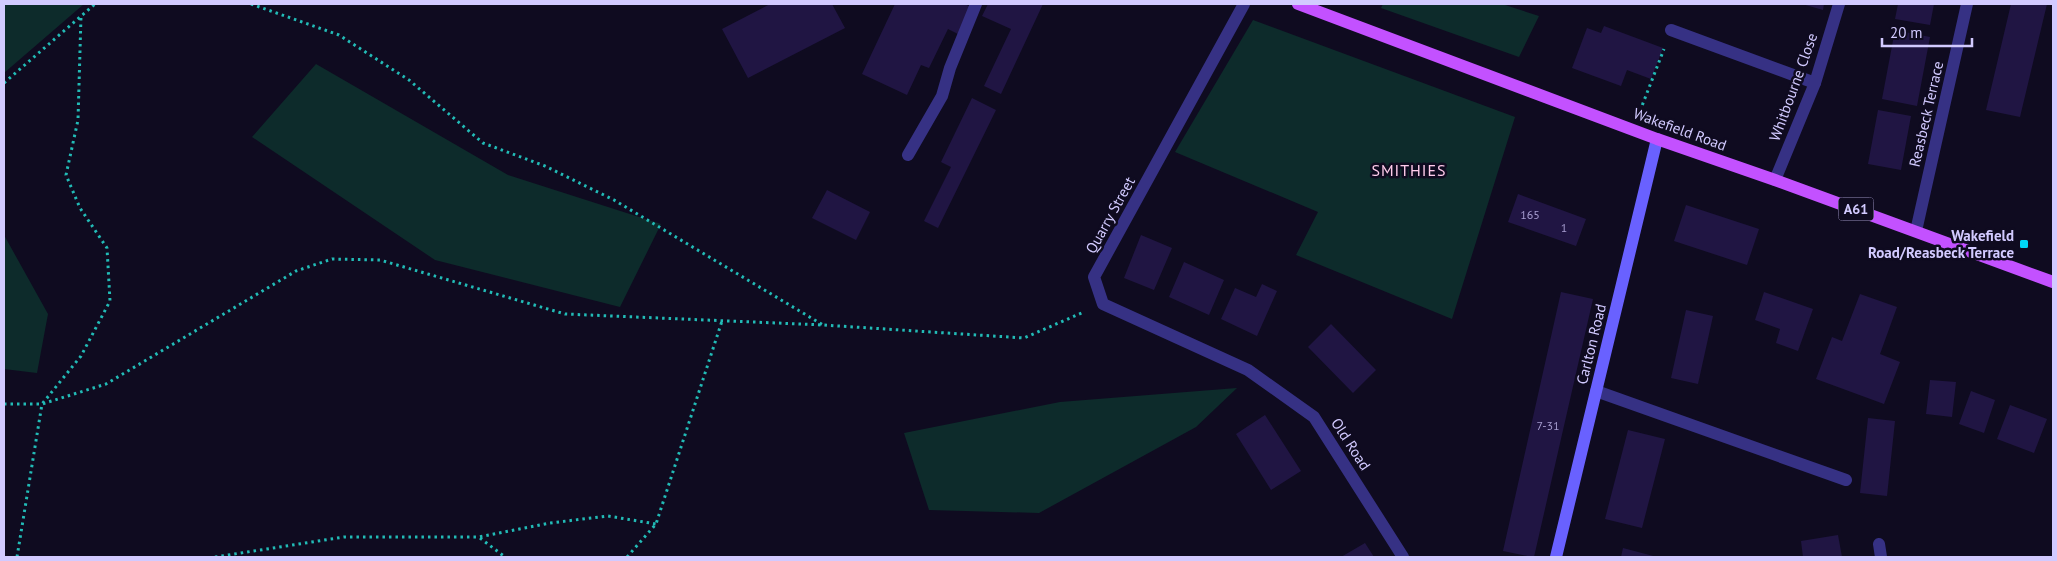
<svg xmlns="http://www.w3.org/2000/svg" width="2057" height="561" viewBox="0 0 2057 561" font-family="'PT Sans',sans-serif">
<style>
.green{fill:#0d2b2b}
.building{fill:#201543}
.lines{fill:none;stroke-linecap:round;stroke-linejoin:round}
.path{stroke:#22bbb6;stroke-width:3;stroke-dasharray:2.5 4;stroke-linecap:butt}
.lane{stroke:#363184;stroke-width:12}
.street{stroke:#363184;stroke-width:12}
.secondary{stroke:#6961ff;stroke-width:12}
.primary{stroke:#c351ff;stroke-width:12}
.poi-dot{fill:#00d6f5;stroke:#0f0b20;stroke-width:2}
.labels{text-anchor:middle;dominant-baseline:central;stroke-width:5;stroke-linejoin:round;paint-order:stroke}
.number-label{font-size:12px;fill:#a69dd0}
.shield{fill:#0f0b20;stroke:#9891bc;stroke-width:1}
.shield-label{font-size:14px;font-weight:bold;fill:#d2caff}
.street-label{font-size:15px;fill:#d2caff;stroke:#0f0b20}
.poi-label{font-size:15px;font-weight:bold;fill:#d2caff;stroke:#0f0b20;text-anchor:end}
.neighbourhood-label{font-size:16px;letter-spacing:1px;fill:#ffcceb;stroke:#0f0b20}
</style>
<rect width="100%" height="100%" fill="#0f0b20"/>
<path class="green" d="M4,4H84L4,73Z
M1383,4H1502L1539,16L1519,57L1381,8Z
M1253,20L1515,117L1452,319L1296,255L1318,212L1175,152Z
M316,64L508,175L661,224L620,307L435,260L252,137Z
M4,235L48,314L37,373L4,369Z
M1237,388L1196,427L1039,513L929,510L904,433L1060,402Z"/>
<path class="building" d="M770,4H832L845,28L748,78L722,29Z
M895,4H964L971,7L958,34L948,29L929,68L921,65L907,95L862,74Z
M988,4H1043L1001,94L984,86L1011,29L982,16Z
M1802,4H1824L1823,10Z
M1898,4H1934L1930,25L1895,19Z
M2011,4H2047L2020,117L1986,110Z
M1604,26L1663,48L1651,79L1627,70L1621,86L1572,68L1587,28L1601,33Z
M1895,30L1930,37L1917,106L1882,99Z
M972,98L996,110L938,228L924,221L951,167L941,162Z
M1878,110L1911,116L1901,170L1868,164Z
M827,190L870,212L856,240L812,218Z
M1518,194L1586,219L1576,246L1508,222Z
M1686,205L1759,229L1747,265L1674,241Z
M1141,235L1172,248L1154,290L1124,278Z
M1184,262L1224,280L1209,315L1169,297Z
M1262,284L1277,291L1257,336L1221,319L1235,288L1256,297Z
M1561,292L1593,299L1534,557H1532L1503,551Z
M1764,292L1813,309L1798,351L1776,343L1780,329L1755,320Z
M1860,294L1897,307L1880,354L1900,362L1884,404L1816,379L1832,337L1842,341Z
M1686,310L1713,316L1698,384L1671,378Z
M1331,324L1376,370L1353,393L1308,347Z
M1930,380L1956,382L1952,417L1926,414Z
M1971,391L1995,400L1984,433L1959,424Z
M2010,405L2047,419L2034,453L1997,439Z
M1265,415L1301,471L1271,490L1236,434Z
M1868,418L1895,421L1887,496L1860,493Z
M1628,430L1665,439L1642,528L1605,519Z
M1838,535L1842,557H1803L1801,541Z
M1365,543L1374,557H1341Z
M1623,548L1657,557H1621Z"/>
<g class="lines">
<path class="path" d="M251,4L339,35L409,80L483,143L545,166L614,200L823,325
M4,83L95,4
M1640,111L1664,49
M4,404H42L81,356L110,301L107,248L80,208L66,175L78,120L81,16
M480,538L505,557
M17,557L42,404L106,384L296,271L332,259L380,260L565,314L823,325L1024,338L1084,312
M215,557L344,537H479L550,523L608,516L656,524
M627,557L656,524L722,321"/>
<path class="lane" d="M1671,30L1815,83
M908,155L942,96L950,68L976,4"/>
<path class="street" d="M1244,4L1094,277L1103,304L1248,370L1314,417L1403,557
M1775,180L1815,83L1839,4
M1916,231L1967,4
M1596,391L1846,480
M1879,544L1881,557"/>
<path class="secondary" d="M1556,557L1657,139"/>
<path class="primary" d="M1298,4L1657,139L1775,180L2053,282"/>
</g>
<rect class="poi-dot" x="2019" y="239" width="10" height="10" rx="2.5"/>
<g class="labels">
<g class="number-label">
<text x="1530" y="214">165</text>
<text x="1564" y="227">1</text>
<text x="1548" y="425">7-31</text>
</g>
<rect class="shield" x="1838.5" y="197.5" width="35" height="23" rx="4"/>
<g class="shield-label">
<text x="1856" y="209">A61</text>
</g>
<g class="street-label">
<text transform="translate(1793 87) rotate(-70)">Whitbourne Close</text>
<text transform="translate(1926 114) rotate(-77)">Reasbeck Terrace</text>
<text transform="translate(1680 129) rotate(20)">Wakefield Road</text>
<text transform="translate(1110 215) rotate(-61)">Quarry Street</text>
<text transform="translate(1591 344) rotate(-76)">Carlton Road</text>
<text transform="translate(1351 444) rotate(57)">Old Road</text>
</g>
<g class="poi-label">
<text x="2014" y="235">Wakefield<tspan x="2014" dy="17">Road/Reasbeck Terrace</tspan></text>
</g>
<g class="neighbourhood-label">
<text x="1409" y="170">SMITHIES</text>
</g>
</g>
<rect width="2057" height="561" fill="none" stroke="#d2caff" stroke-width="10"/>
<path d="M1882 38v8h90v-8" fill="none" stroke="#d2caff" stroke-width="2.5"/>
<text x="1890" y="38" font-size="15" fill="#d2caff" stroke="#0f0b20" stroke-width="4" paint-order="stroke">20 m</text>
</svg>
